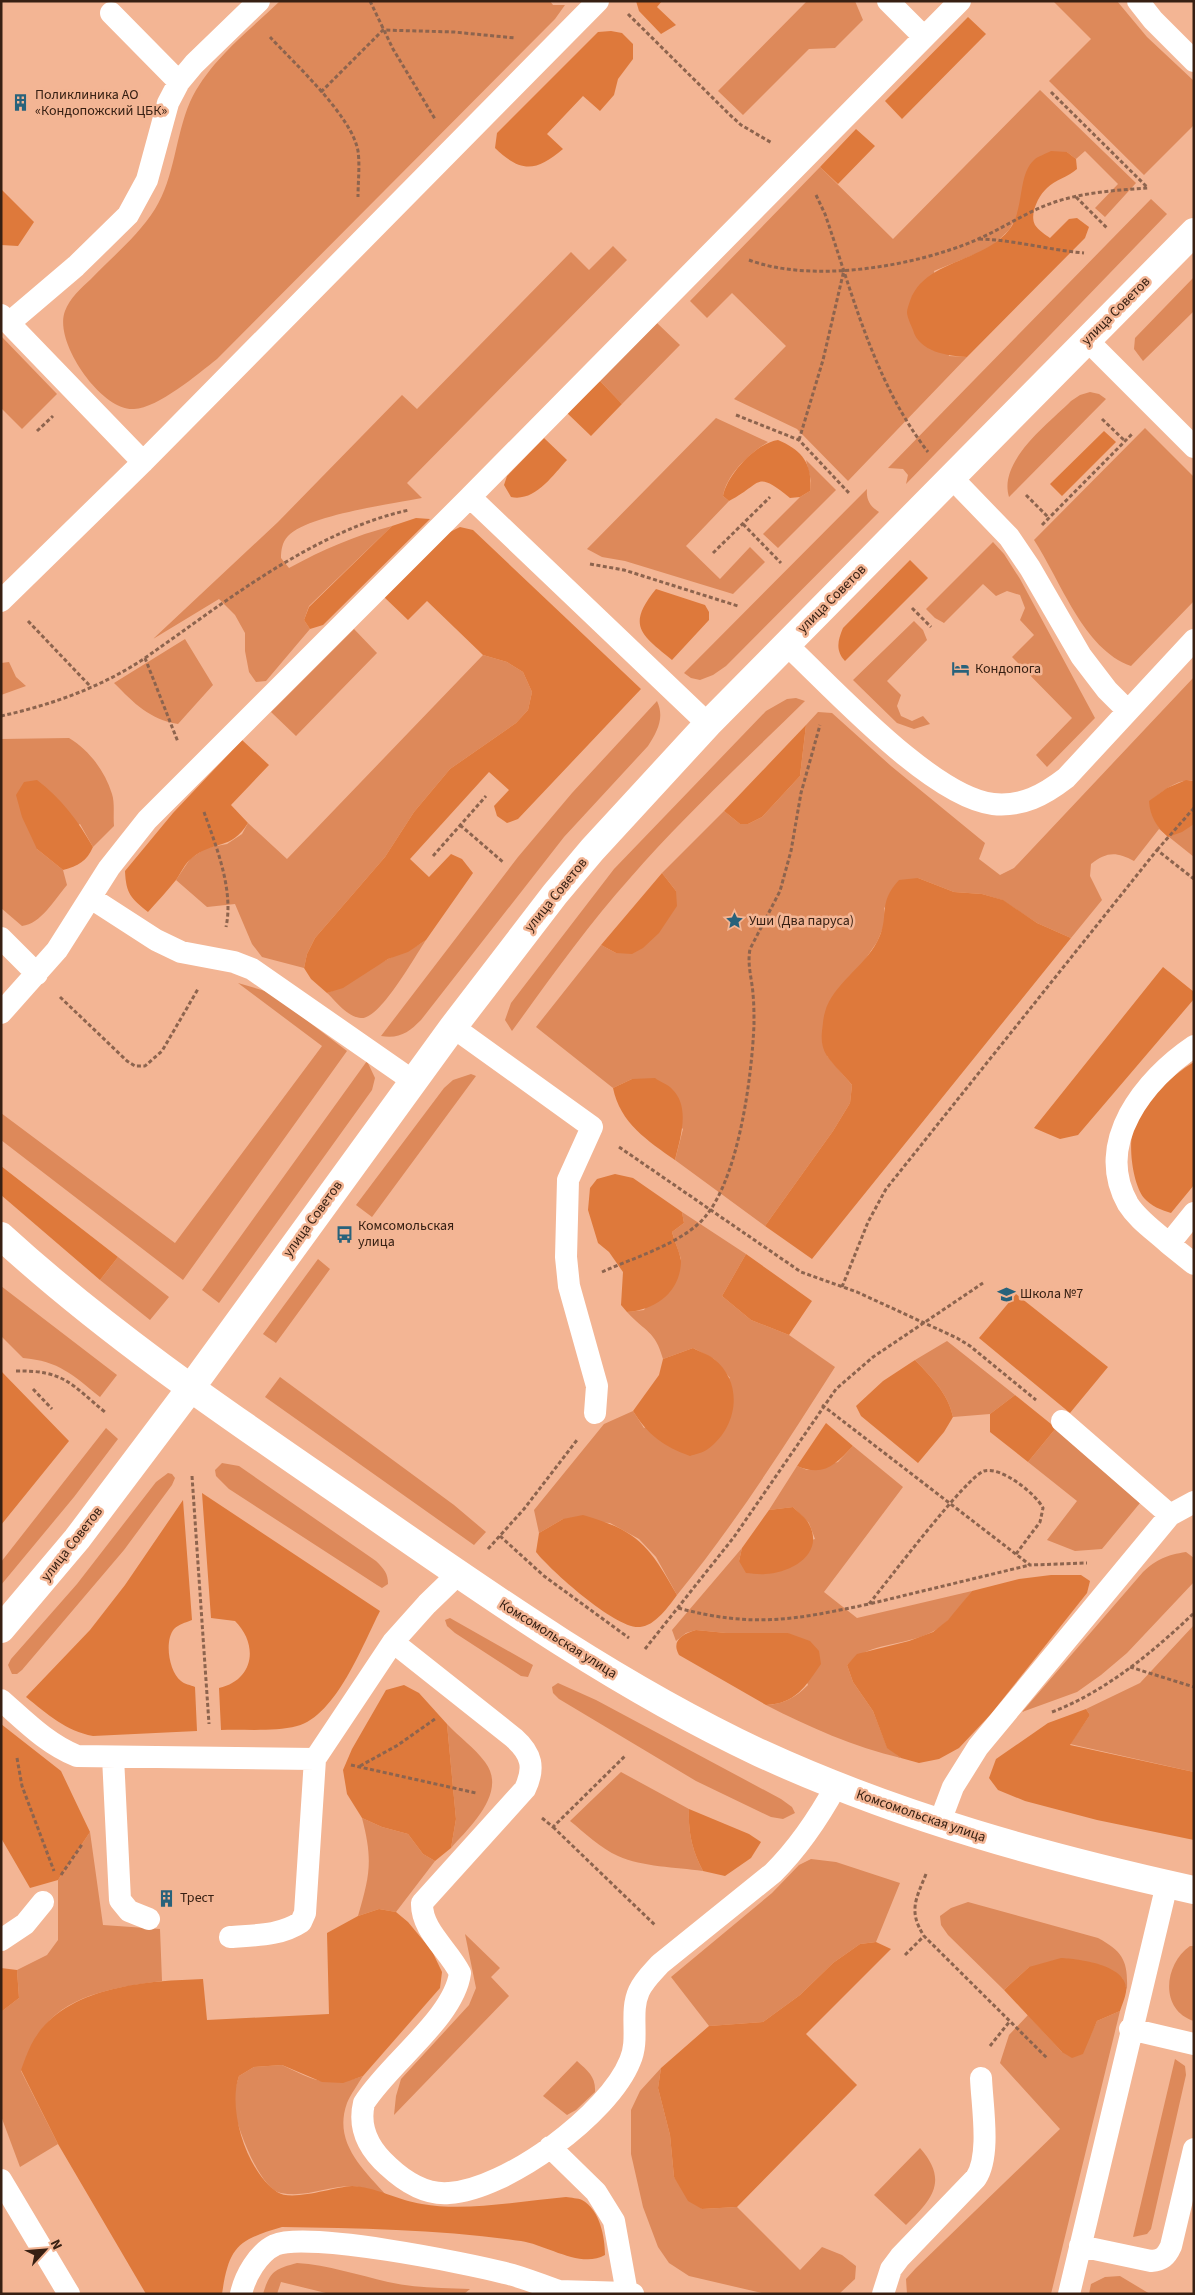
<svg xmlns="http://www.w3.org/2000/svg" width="1195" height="2295" viewBox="0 0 1195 2295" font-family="'Source Sans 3',sans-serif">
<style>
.green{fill:#dd895a}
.forest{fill:#de793b}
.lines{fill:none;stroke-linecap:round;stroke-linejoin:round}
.path{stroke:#8d644e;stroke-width:3;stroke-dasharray:4 2.5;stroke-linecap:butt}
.lane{stroke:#fff;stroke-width:22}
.secondary{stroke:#fff;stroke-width:28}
.labels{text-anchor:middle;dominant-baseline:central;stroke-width:5;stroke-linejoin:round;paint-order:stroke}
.poi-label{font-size:14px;fill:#372013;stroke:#f3b594;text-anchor:start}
.street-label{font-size:14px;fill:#372013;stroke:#f3b594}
</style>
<rect width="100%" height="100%" fill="#f3b594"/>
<path class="green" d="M280,1H550L553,5H565L555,19L217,359C198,374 158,408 134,409C101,411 53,341 65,311C70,298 81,288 91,279C112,257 138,236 155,209C175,177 175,137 190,102C209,61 248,32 280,1Z
M807,1H855L863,20L835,48L809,49L743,115L718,91Z
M1053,1H1117L1147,37L1194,81V125L1144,175L1049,81L1091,39Z
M1040,90L1136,183L1105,217L1095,208L1118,184L1085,151L1076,159L1067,152L1023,194L1020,210L1009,230L990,248L934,271L949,356L967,357L848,481L797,429L734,399L786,346L732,293L707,318L690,301L820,167L893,239Z
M1151,199L1167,214L906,484L908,475L903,469L888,468Z
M613,246L627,260L407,483L422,498C392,504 308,515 288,536C282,542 281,551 281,558L289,568C324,549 354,536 392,526L309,606L304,620L310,629L266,681L256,682L249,672L245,651V633L235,615L219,599L153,639L278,522L402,395L417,409L571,252L589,270Z
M1194,277V311L1143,361L1134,349L1135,338Z
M657,323L680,345L622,404L600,381Z
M1,336L57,394L22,429L1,408Z
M1090,392L1099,394L1106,399L1009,497C998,461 1048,424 1071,401L1080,395Z
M716,418L768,442C749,454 727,474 723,496L729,501L686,546L720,579L750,547L765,562L733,594L625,561L602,557L587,549Z
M1145,428L1194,477V601L1131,666C1083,649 1061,581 1034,540Z
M806,460L836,490L778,548L763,534L800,497L810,491L811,481Z
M867,489C866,500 870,506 879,512L726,666L713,675L700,680L691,678L684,673Z
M993,542L1004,554L1020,579L1095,718L1047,767L1036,755L1072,718L1012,657L1034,635L1020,620L1025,608L1020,595L1007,591L996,596L983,584L944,623L935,618L926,609Z
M914,621L923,630L927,640L887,681L901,695L897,706L901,716L912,721L923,716L930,724L914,729L897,723L853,680Z
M354,629L377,653L296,736L271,712Z
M185,639L213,685L178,724C149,719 135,704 114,683Z
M483,655L507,662L523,672L532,692L528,710L516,723L450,769L414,812L385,857L315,938L307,954L304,968L262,957L252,944L235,904L207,907L176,880L190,859L206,848L227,844L242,834L248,823L287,859Z
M9,662L16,677L26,686L1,695V663Z
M1194,677V781C1177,778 1162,792 1149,802L1194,793V857L1159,829L1134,861C1116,851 1106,852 1091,864L1090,876L1102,900L1071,938L1037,923L1002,900L982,894L954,892L918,878L884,908L886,921L877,942L862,964L839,988L827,1056L852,1085L850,1103L833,1131L765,1226L675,1160L683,1129L632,1079L613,1088L536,1027L601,945L616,953L676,891L662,873L724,811L740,824H748L762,817L800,776L806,725L818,712L832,713L891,766L985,843L979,859L1000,875L1014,868Z
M796,698L805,701C746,759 685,815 631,877C587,926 550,979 512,1031L505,1020L511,1003L614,869L766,711L787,699Z
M657,701C665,718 657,732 648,746L564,837L421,1020C409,1032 400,1039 381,1036L518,857L572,793Z
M69,738C89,750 105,771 112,794C115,803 113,816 114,826L93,847L80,824L37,849L63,870L67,885C55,899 41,924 22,926L1,908V739Z
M426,940C415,956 380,1020 361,1018C347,1017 336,1001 327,993C350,985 367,970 388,959C403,952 411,950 426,940Z
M238,983L265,991L284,1003L347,1051L183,1280L1,1140V1113L175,1243L322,1046Z
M367,1061L375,1078L372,1090L219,1303L202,1290Z
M471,1074L476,1076L372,1217L356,1205L444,1088L453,1080Z
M682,1212L746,1254L722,1296L751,1320L789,1335L835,1367C785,1445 736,1523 677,1595L656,1557L639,1539L610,1523L563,1519L539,1533L534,1510L604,1424L633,1411L644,1428L730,1378L714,1359L693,1348L663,1359C655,1330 645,1332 627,1312L644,1310L681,1259L672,1232L684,1223Z
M118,1257L169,1297L150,1320L100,1280Z
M318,1259L330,1269L276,1343L263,1334Z
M1,1286L117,1375L100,1397C73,1375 59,1361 23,1358L1,1336Z
M947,1341L1015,1395L990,1414L953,1417C948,1393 931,1377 915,1360Z
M280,1377L454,1505L486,1532L474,1545L265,1397Z
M106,1428L118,1439L74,1497L1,1585V1562Z
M1056,1428L1140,1503L1102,1549L1075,1551L1047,1540L1077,1501L1028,1462Z
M853,1446L903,1487L824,1592L857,1618L972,1591C961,1605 949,1624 932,1632C903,1647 870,1641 847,1665L853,1682L873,1711L887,1747L901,1758C854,1747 809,1727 766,1705C784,1704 795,1698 808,1685L788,1633H726L696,1630L686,1633L676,1641L672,1630L742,1548L739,1561L815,1539L809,1523L793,1507L769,1510L797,1466L807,1470L838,1462Z
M222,1463L239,1466L376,1561C384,1569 388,1573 388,1584L382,1588L377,1585L229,1489L216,1476L215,1470Z
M168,1473L172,1474L175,1478L172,1485L124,1550L22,1670L17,1674H12L8,1665L11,1659L77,1584L156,1482Z
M1186,1552L1194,1558V1582L1127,1653L1101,1675L1077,1692L1022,1712L1143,1572C1157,1559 1167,1555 1186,1552Z
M450,1618L533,1665L528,1677L521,1676L455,1633L447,1626L445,1620Z
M1194,1625V1772L1070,1744L1090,1715L1086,1709L1140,1683Z
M558,1683L596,1700L781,1799L792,1807L795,1813L783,1819L771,1817L696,1781L559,1699L553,1693L552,1687Z
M447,1724C459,1737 475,1748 485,1762C508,1792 470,1827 451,1848L456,1819Z
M621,1772L689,1809C688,1832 692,1850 703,1871C675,1867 643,1867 618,1856C600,1848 585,1833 570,1821Z
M362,1818L382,1827L408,1834L423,1854L435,1861L396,1912L379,1909L358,1916C370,1875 373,1860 362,1818Z
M90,1832L103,1925L160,1929L162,1981C124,1986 70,1993 45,2026C36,2040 29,2056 21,2071L58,2144L20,2167L1,2116V2012L19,1998L17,1970L47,1955L58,1940V1880Z
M811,1859L836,1862L900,1883L876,1942L860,1944L833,1963L800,1995L763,2022L709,2026L671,1977L772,1893L799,1865Z
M968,1902L1098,1938C1124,1952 1128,1962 1127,1990L1122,1978L1029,1967L1004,1990L948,1935L941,1925L940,1916L951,1908Z
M465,1934L500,1968L491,1977L509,1996L394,2115L396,2096L401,2079L469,2005L476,1988Z
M1190,1946H1194V2021C1159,2010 1164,1964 1190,1946Z
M1120,2011L1051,2294H907L906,2279L916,2268L1060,2129L1000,2063L1009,2035L1028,2015L1062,2052L1090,2036L1097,2021Z
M1175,2059L1185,2066L1186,2075L1151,2229L1147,2234L1133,2237Z
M577,2061C588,2071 596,2077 595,2092L576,2110L567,2115L543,2096Z
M282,2065C315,2081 328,2088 363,2076C358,2084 351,2094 347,2103C333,2142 362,2168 386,2195C375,2192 363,2187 353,2186C328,2186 306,2198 281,2193C261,2190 239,2132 235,2113C232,2100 235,2088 239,2076L254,2067Z
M661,2068L658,2088L670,2135L674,2177L702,2209L737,2207L800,2270L822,2247L842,2255L856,2266L855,2279L839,2294H766L689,2276L669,2263L658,2247L643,2207L631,2154V2110L640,2091Z
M920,2148C949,2181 932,2199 906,2225L874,2195Z
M297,2263C328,2265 358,2275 388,2282C415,2288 442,2288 470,2289L464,2294H330L281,2282L277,2294H263C270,2271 275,2269 297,2263Z
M1120,2276L1150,2294H1089L1091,2284L1105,2277Z"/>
<path class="forest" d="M636,1H662L657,7L676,25L661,34L639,11Z
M968,17L986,34L902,119L885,101Z
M611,31L622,33L633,44V59L618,79L614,95L600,111L583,96L547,134L563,149C536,172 521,173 495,148L497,133L598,32Z
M856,129L875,146L838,184L820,167Z
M1051,151L1067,152L1076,159L1077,169C1068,177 1055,180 1047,188C1039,195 1029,214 1035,225C1038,230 1046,235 1050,238L1069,219L1077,218L1089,227L1085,238L967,357C948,356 919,352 913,330C911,325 907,317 907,312C907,309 909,304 910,301C924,260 982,263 1009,230C1025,209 1017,176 1034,160C1038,156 1046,154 1051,151Z
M1,189L34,222L18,246L1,245Z
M600,381L622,404L591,436L567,413Z
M1104,431L1116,442L1062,496L1050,484Z
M544,438L567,460C552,476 535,502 511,497L504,485L507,476Z
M778,440C802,450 813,464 810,491L800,497L790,498C754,469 763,484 729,501L723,496C727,475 756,443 778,440Z
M416,518L430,519L323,625L310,629L304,620L309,607L392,526Z
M460,527L473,530L641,689L518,819L507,823L497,816L494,806L509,790L489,772L410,859L429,877L451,854L462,859L473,873L426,940L408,952L388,959L343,988L327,993L311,979L304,968L307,954L315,938L385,857L414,812L450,769L516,723L528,710L532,692L523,672L507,662L483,655L427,601L408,620L383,596L444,535Z
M910,560L928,578L845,661C835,650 838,640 843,628Z
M656,589L705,605L709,612V620L672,660C641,634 626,626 656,589Z
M806,725L800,776L762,817L748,824H740L724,811Z
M242,740L269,765L231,805L248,823C231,851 213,840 192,858C185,863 181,873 176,880C167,891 157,902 148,912C131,898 126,894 125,871L173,813Z
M37,780C61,798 78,821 93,847C87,861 78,866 63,870L37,849L22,817L16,795L24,782Z
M1186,780L1194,781V824L1182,832L1168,837C1157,827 1150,817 1149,801L1167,788Z
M662,873L676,891L677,906L659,933L643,948L632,954L616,953L601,945Z
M918,878L954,892L982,894L1003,900L1037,923L1071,938L812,1259L765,1226L833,1131L850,1103L852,1085C844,1075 834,1066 827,1056C822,1048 821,1040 822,1031C823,1025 823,1018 825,1012C833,984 864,967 877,942C891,916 876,905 899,880Z
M1163,967L1194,992V999L1078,1135L1060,1139L1034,1128Z
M1194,1062V1185L1171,1213C1161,1210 1151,1206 1144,1198C1132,1183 1127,1140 1135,1123C1147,1098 1171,1076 1194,1062Z
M655,1078C660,1082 668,1084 672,1089C691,1107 680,1139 675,1160C648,1141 620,1123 613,1088L632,1079Z
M1,1166L118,1257L100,1280L1,1195Z
M615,1174L633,1178L682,1212L684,1223L672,1232C674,1240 681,1255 681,1262C680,1292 656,1310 627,1312L621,1305L623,1272L609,1252L598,1243L588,1210L590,1188L597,1179Z
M746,1254L812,1301L789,1335L751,1320L722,1296Z
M1016,1294L1108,1367L1070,1413L979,1338Z
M693,1348C700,1352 708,1354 714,1359C744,1383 738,1427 708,1449C703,1453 695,1454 690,1456C663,1446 648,1435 633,1411L659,1375L663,1359Z
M915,1360C931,1377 948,1393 953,1417L944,1432L918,1463L861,1416L856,1406L883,1381Z
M1,1371L69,1441L1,1525Z
M1015,1395L1056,1428L1028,1462L990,1432V1414Z
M826,1423L853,1446C835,1465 824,1477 797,1466Z
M202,1493L380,1611C363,1644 336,1716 297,1726C274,1732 245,1729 221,1730L219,1688C254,1680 259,1645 235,1621L211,1618Z
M183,1500L192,1620C185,1623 179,1624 174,1629C164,1641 169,1672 181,1681C184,1684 191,1685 195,1687L197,1731L93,1736C66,1731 47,1714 26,1697L90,1630L125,1585Z
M793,1507C798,1512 806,1518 809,1524C825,1554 791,1573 765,1574C759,1575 752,1573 746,1573L739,1561L742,1548L769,1510Z
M583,1515C639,1531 649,1546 677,1595C669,1606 655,1626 640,1627C617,1630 551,1571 536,1552L539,1533L563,1519Z
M1051,1575H1081L1090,1581L1087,1593L991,1714L959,1748L939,1759L919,1763L901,1758L887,1748L873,1711L853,1682L847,1665L857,1654L909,1641L933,1632L948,1620L972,1591L1019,1579Z
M696,1630L726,1633H788L810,1641L819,1651L821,1664C806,1686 795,1704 766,1705L679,1655C671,1641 682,1634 696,1630Z
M404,1685L419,1693L447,1724L456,1819L451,1848L435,1861L423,1854L408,1834L382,1827L362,1818L347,1794L343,1770L352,1749L386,1690Z
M1086,1709L1090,1715L1070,1745L1194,1772V1840L1097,1820L1025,1801L998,1790L989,1778L996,1759L1048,1723Z
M1,1724L61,1771L90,1832L58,1880L30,1888L1,1838Z
M689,1809L749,1834L761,1842L751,1858L725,1876L703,1871C692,1850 688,1832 689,1809Z
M379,1909L396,1912L408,1922L432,1951L442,1972L440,1988L363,2076L343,2083L322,2082L282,2065L254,2067L239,2076C227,2109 247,2172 277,2192C292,2202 333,2187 352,2186C373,2186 400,2201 422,2204C466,2212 521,2201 566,2197C571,2198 578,2198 582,2200C600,2210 605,2237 605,2255C581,2269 547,2245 521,2241C446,2230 359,2228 282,2227C237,2240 229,2247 222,2294H146L58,2144L21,2070C24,2062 27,2053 31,2045C61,1986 146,1981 203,1979L207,2020L329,2014L327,1933L358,1916Z
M876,1942L891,1949L806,2034L857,2085L737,2207L702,2209L688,2201L674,2177L670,2135L658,2088L661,2068L709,2026L763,2022L800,1995L833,1963L860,1944Z
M1061,1958C1079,1959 1130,1965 1126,1992C1125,1998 1122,2005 1120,2011L1097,2021L1083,2054L1072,2058L1062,2052L1004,1990L1029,1967Z
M1,1968L17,1970L19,1998L1,2012Z"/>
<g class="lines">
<path class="path" d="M370,1L393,49L435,119
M628,14L729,114L741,125L772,143
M270,37C294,63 352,116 358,151C360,166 358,181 358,197
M321,92L383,30L454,32L515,38
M1051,92L1148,188
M816,195L825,214C853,295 874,382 928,452
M1076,197L1108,229
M979,239C1015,240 1049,250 1084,253
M749,260C813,284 916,266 976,240C1004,228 1029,210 1058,201C1087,192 1119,190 1148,188
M736,415L799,440L849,493
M1102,419L1125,441
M37,431L53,416
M799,440L823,360L844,270
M1026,495L1049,518
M743,524L781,563
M1042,525L1133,433
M713,553L770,497
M590,564L624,570L738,606
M912,608L931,627
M28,621L91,687
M145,658C224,603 313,531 409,510
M1,716C51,705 102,687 145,658L178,742
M204,812C216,846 234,890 226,927
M460,825L503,862
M1157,850L1194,808
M433,856L486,796
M60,997L127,1061L135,1066H145L162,1051L198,989
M619,1147L801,1272L857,1292L957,1338L970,1346L1036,1400
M602,1272C633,1258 671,1247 697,1225C738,1191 752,1076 754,1024C754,1015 754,1004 753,994C752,979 747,965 750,949L780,891L791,851L801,793L820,725
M842,1287L868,1222L886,1189L1157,850L1194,879
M16,1371C64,1370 71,1384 106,1413
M33,1389L52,1409
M822,1405L1030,1565L1087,1563
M192,1476L209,1724
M500,1536L544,1576L629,1638
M488,1549L524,1509L577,1440
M1016,1554L1040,1522L1043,1508C1036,1494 1001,1466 984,1471C967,1476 886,1583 869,1604L1030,1565
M678,1608C753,1628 794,1620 869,1604
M645,1649L734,1537L836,1389L873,1357L983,1283
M1130,1667L1194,1687
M1052,1712C1105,1692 1153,1652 1194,1613
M17,1758L22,1786L54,1871
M351,1765L476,1793
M360,1766L398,1745L435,1719
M542,1818L553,1827L626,1755
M553,1827L655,1925
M926,1874C916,1899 908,1911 924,1936L1047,2058
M61,1875L83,1843
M905,1955L924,1936
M990,2046L1010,2021"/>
<path class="lane" d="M888,1L924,37
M1138,1L1153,20L1194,61
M111,13L179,82
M1,315L143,462
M9,323L76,266L128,215L147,180L168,103L179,82L194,64L259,1
M1087,340L1194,447
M952,478L1009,537L1030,568L1081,656L1107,690L1128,711
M1,601L143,462L598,1
M787,645C833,688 932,797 993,804C1022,807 1044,795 1066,778L1194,640
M708,724L470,497L960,1
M91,898L156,940L181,952L234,962L252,969L413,1081
M1,938L37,974
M1,1013L57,950L109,868L147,820L470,497
M453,1027L592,1127L568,1180L566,1257L569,1286L597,1386L595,1413
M1194,1046C1145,1079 1093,1143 1128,1204C1138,1220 1155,1231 1169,1244L1194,1213
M1169,1244L1194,1264
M1170,1515L1194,1502
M393,1642L514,1738C532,1754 535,1768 525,1789L422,1903C421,1930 449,1950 460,1973C454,2018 389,2063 364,2103C358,2128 369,2149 388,2166C404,2181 426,2195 449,2193C506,2190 609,2114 630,2061C640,2039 629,2013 639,1991C644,1980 653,1972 660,1964L773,1873C799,1847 818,1819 836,1786
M1,1700C25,1721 47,1744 77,1756L315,1759L393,1642L427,1604L458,1574
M113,1757L120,1900L129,1911L149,1919
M939,1824L953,1787L978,1747L1170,1515L1062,1421
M230,1937C255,1935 280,1936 301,1922L305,1913L315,1759
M1,1940L25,1924L43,1902
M1130,2029L1194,2044
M550,2147L596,2192L614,2221L627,2293L633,2294
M1,2180L69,2294
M1080,2246L1151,2261C1162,2260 1166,2257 1171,2246L1194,2149
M241,2294C245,2276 258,2253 275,2245C307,2231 466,2263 505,2273C523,2277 541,2285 559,2291
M556,2294L559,2291L627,2293
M883,2294L891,2269L900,2257L976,2178C991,2155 982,2105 981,2078
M1069,2294L1167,1884"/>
<path class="secondary" d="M1,1236C107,1333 225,1413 343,1494C477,1587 611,1683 760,1753C899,1817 1045,1857 1194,1890
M1,1629L77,1539L190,1389L453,1027L555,894L592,850L708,724L1194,232"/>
</g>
<defs>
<symbol id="building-bare" viewBox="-9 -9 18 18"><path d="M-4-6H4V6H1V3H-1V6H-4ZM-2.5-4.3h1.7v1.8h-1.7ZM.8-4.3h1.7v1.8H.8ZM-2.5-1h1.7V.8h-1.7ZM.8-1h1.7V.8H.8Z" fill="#28627b" stroke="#f3b594" stroke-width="2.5" paint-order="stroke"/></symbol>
<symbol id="hotel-bare" viewBox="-9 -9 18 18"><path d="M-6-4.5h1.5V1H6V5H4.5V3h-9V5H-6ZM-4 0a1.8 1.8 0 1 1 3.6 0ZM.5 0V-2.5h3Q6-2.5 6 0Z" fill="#28627b" stroke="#f3b594" stroke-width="2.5" paint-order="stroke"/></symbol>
<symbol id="sight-bare" viewBox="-9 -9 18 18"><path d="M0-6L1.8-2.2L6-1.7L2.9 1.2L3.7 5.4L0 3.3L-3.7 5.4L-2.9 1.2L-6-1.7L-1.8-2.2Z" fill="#28627b" stroke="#f3b594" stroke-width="2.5" paint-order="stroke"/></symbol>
<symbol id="bus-bare" viewBox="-9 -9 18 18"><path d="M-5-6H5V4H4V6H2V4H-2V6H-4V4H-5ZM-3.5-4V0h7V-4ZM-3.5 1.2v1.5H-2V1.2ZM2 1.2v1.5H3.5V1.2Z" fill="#28627b" stroke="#f3b594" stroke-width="2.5" paint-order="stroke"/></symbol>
<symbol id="school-bare" viewBox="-9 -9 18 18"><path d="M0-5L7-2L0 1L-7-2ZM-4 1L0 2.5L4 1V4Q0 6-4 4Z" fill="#28627b" stroke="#f3b594" stroke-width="2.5" paint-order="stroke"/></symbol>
</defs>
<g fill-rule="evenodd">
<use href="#building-bare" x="8" y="90" width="25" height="25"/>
<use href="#hotel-bare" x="948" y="656" width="25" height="25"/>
<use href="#sight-bare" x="722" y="908" width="25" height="25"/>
<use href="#bus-bare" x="332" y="1222" width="25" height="25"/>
<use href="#school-bare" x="994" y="1282" width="25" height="25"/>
<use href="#building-bare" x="154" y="1886" width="25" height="25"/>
</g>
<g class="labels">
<g class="poi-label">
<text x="35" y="95">Поликлиника АО<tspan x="35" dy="16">«Кондопожский ЦБК»</tspan></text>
<text x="975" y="669">Кондопога</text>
<text x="749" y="921">Уши (Два паруса)</text>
<text x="358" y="1226">Комсомольская<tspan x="358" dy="16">улица</tspan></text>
<text x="1020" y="1294">Школа №7</text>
<text x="180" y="1898">Трест</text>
</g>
<g class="street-label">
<text transform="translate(1116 311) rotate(-45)">улица Советов</text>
<text transform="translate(832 599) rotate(-45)">улица Советов</text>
<text transform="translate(556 895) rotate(-51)">улица Советов</text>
<text transform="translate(313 1219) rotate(-54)">улица Советов</text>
<text transform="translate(72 1544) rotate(-52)">улица Советов</text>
<text transform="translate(558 1639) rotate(32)">Комсомольская улица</text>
<text transform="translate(921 1816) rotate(19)">Комсомольская улица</text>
</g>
</g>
<rect width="1195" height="2295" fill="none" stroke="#372013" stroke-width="5"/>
<g transform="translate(45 2250) rotate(64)" stroke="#f3b594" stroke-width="4" paint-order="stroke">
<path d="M0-4L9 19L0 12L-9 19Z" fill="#372013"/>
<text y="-8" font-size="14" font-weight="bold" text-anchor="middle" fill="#372013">N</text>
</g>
</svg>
